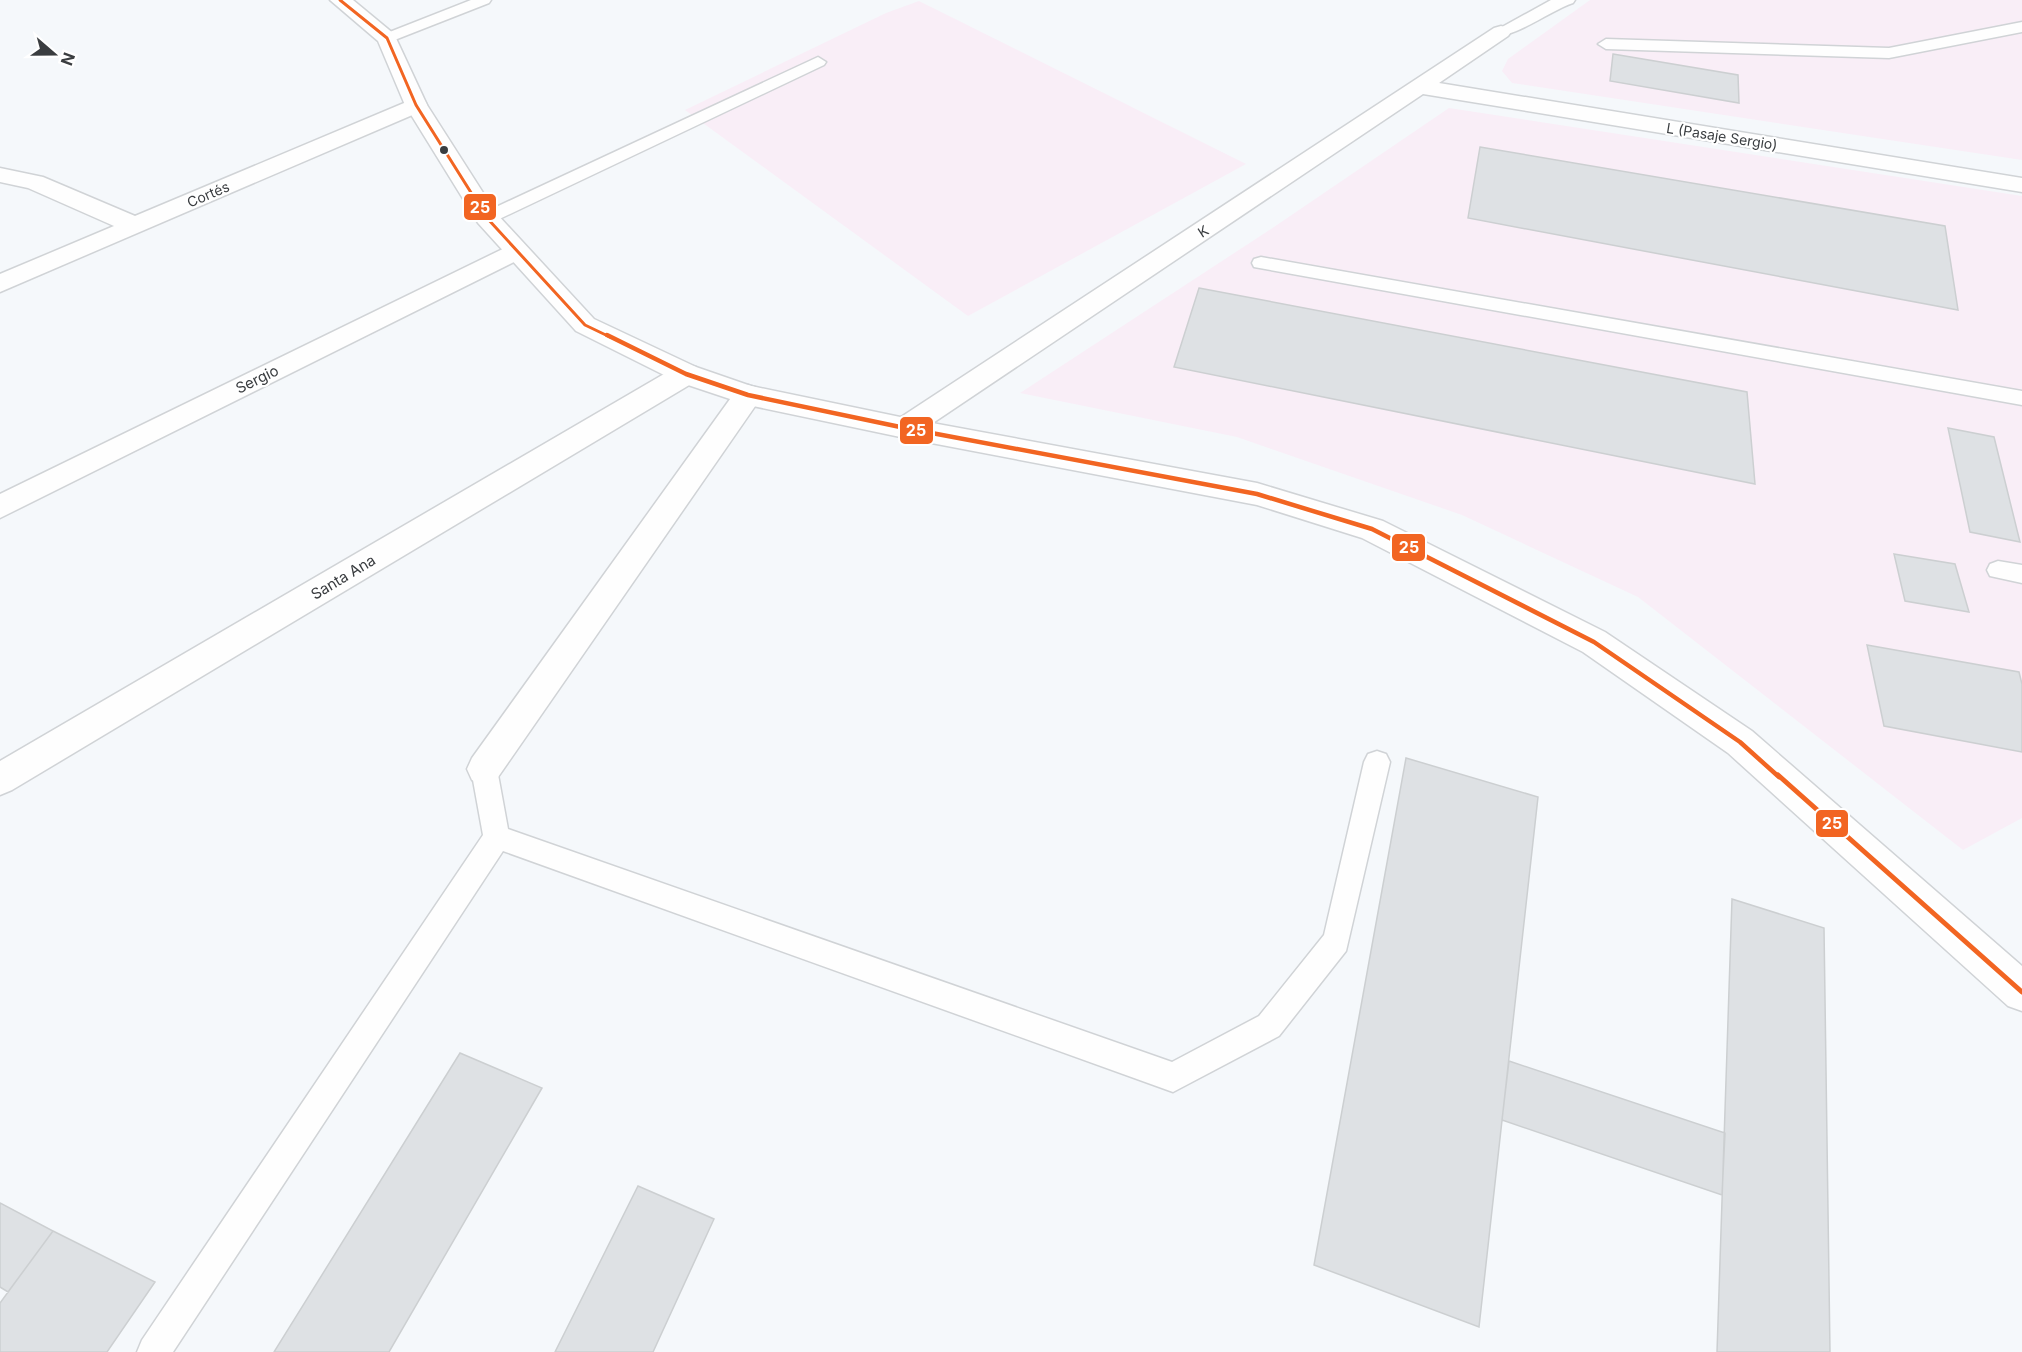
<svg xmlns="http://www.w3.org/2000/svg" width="2022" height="1352" viewBox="0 0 2022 1352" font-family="Inter,sans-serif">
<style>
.industrial{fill:#f9eef7}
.building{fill:#dee1e4;stroke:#cccfd1;stroke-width:1.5}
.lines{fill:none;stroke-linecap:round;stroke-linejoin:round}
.service-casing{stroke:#d0d3d6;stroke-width:3}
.minor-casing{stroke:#d0d3d6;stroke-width:3}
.secondary-casing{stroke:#d0d3d6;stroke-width:3}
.service{fill:#fefefe;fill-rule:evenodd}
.minor{fill:#fefefe;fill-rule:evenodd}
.secondary{fill:#fefefe;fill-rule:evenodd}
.bus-1-far2-casing{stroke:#fff;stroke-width:6}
.bus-1-far1-casing{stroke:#fff;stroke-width:9}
.bus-1-casing{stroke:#fff;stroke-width:10}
.bus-1-far2{stroke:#f26522;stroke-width:3}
.bus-1-far1{stroke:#f26522;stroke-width:4.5}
.bus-1{stroke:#f26522;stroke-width:5}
.bus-dot{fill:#3a3d40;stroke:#fff;stroke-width:2}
.labels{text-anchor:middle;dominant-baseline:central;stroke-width:4.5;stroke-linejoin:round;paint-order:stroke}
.far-street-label{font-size:14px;fill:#3a3d40;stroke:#fff}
.street-label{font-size:15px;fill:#3a3d40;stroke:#fff}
.line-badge{stroke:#fff;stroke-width:2}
.badge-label{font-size:16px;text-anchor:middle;font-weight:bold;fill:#fff}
</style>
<rect width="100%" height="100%" fill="#f5f8fb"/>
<path class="industrial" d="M1590,0H2022V160L1512,83L1502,71L1508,59Z
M919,1L1246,164L968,316L685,110L886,13Z
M1449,108L2022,196V818L1963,850L1638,597L1462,515L1237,437L1020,393L1271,229Z"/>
<path class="building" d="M1613,54L1738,75L1739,103L1610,81Z
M1480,147L1945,226L1958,310L1468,218Z
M1199,288L1747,392L1755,484L1174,367Z
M1948,428L1994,437L2020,542L1970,532Z
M1894,554L1955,564L1969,612L1905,601Z
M1867,645L2019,672L2022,684V752L1884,726Z
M1406,758L1538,797L1479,1327L1314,1265Z
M1732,899L1824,928L1830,1352H1717Z
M460,1053L542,1088L389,1352H274Z
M1509,1061L1725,1133L1722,1195L1502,1120Z
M638,1186L714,1219L653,1352H555Z
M0,1203L53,1231L8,1292L0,1287Z
M53,1231L155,1282L107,1352H0V1303Z"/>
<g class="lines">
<defs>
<path id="service" d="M471,0H491L489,3L392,41H382L379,38L382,35Z
M1551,0H1575L1573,3C1553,9 1513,39 1496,35L1493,32Z
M2022,22V32L1889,58L1606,49L1598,44L1606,39L1889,48Z
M818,57L826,62L824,65L493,222H481L478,218L481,214Z
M1261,257L2022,391V405L1254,267L1252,263L1254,259Z
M1998,561L2022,565V583L1990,576L1987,570L1990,564Z
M1377,751L1386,754L1390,762L1346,951L1279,1036L1173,1092L503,851L173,1352H137L142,1340L483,835L471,769L475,761L484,758L493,761L497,769L508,829L1172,1062L1259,1016L1324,935L1364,762L1368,754Z"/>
<path id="minor" d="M1501,26L1508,28L1511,32L1508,36L1439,83L2022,178V192L1423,94L915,435L905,438L895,435L891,428L895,421L1494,28Z
M416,98L424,100L427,105L424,110L0,292V274L114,226L28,188L0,182V168L43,177L135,216Z
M515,243L524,245L528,251L524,257L0,518V494Z
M686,364L696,367L700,374L696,381L12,790L0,795V761L676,367Z
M748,385L758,388L762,395L758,402L496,780L484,785L472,780L467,769L472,758L738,388Z"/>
<path id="secondary" d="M330,0H353L394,34L427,105L496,213L594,319L696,367L751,386L905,418L1257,483L1383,521L1605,632L1752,731L2022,966V1011L2008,1006L1728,753L1583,652L1362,538L1257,505L905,438L748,405L676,381L576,331L478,223L405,105L378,41Z"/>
</defs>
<use href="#service" class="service-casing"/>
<use href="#minor" class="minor-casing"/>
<use href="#secondary" class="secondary-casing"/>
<use href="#service" class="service"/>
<use href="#minor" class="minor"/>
<use href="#secondary" class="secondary"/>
<defs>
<path id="bus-1-far2" d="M340,0L387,38L416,105L487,218L585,325L610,337"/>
<path id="bus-1-far1" d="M607,335L686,374L748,395L905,428L1257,494L1372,529L1594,642L1740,742L1779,777"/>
<path id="bus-1" d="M1778,775L2022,992"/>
</defs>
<use href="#bus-1-far2" class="bus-1-far2-casing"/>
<use href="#bus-1-far1" class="bus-1-far1-casing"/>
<use href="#bus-1" class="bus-1-casing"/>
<use href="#bus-1-far2" class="bus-1-far2"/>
<use href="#bus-1-far1" class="bus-1-far1"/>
<use href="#bus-1" class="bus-1"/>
</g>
<circle class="bus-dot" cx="444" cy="150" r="5"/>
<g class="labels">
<g class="far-street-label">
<text transform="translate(1722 136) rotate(9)">L (Pasaje Sergio)</text>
<text transform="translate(208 194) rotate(-23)">Cortés</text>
<text transform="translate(1203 231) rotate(-33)">K</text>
</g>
<g class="street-label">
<text transform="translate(257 379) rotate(-26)">Sergio</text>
<text transform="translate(343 577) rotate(-31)">Santa Ana</text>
</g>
</g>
<g class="line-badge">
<rect x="463" y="193" width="34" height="28" rx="6" fill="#f26522"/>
<rect x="899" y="416" width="35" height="29" rx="6" fill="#f26522"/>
<rect x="1391" y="533" width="35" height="29" rx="6" fill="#f26522"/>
<rect x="1815" y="809" width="34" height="29" rx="6" fill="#f26522"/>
</g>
<g class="badge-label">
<text x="480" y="213">25</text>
<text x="916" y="436">25</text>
<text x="1409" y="553">25</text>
<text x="1832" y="829">25</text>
</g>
<g transform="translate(54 54) rotate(110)" stroke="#ffffff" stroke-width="4.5" paint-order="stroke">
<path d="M0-4.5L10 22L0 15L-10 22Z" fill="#3a3d40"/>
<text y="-9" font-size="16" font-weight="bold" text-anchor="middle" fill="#3a3d40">N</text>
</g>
</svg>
